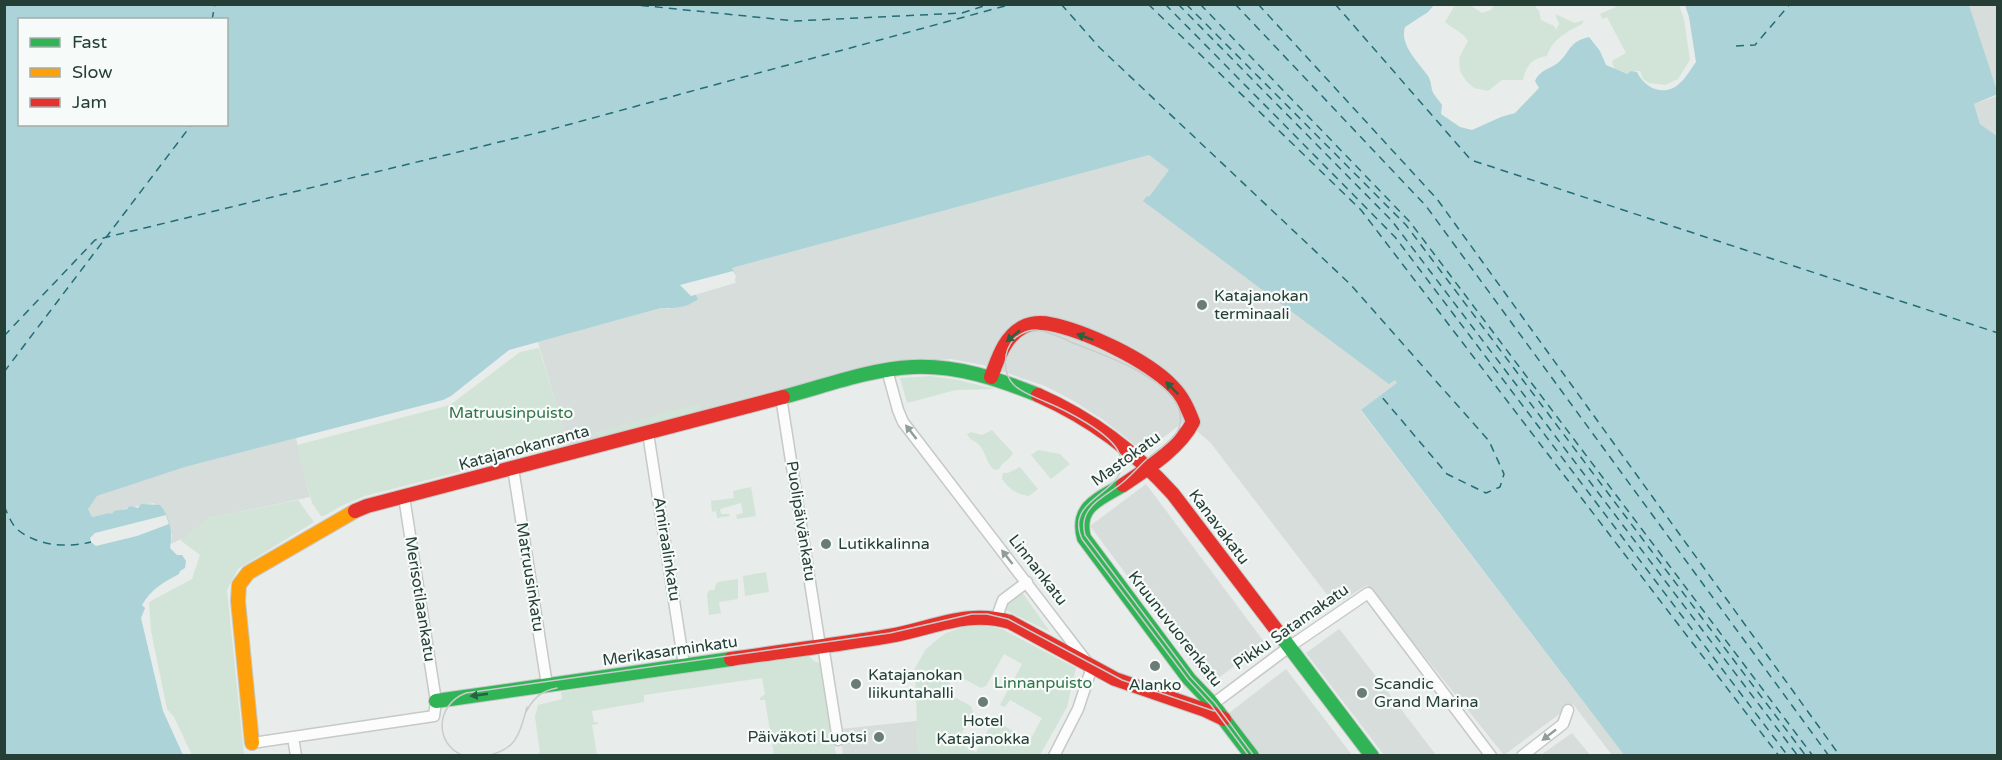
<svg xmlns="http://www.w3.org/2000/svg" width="2002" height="760" viewBox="0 0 2002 760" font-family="'Varela Round',sans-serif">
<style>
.built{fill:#d6ddda}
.green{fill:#d2e4d7;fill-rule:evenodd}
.water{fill:#acd3d7;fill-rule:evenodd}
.pier{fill:#e8ecea}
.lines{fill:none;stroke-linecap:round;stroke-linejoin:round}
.ferry{stroke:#236d78;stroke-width:1.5;stroke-dasharray:8 6;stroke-linecap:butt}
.street-casing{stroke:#c5c9c7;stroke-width:13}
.fast-casing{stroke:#c4c9c7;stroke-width:16}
.slow-casing{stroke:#c4c9c7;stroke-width:16}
.jam-casing{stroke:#c4c9c7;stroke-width:16}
.street{stroke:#fcfcfc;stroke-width:10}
.fast{stroke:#30b455;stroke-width:14}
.slow{stroke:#ff9f0a;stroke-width:14}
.jam{stroke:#e5322d;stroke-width:14}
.tram{stroke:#c9cccb;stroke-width:1.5}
.oneway{fill:#286240}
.oneway2{fill:#909e9a}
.poi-dot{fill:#697c76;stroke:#f6faf8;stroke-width:2}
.labels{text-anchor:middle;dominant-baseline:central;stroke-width:4.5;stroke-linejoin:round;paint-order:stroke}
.poi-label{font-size:16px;fill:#253f37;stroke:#f6faf8;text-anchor:start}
.park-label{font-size:16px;fill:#327349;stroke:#f6faf8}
.street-label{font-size:16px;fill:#253f37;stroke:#f6faf8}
</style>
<rect width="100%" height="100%" fill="#e8ecea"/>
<path class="built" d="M1969,5H1997V94Z
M1997,96V137L1980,124L1974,104Z
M1149,155L1169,169L1389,383L1395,379L1398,383L1361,411L1624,755H1612L1573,704L1504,755L1367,585L1335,605L1210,442L1185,421L1144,452L1102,419L1072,400L1045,386L983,365L951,359L929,361L569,449L538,342L661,308L669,309L696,298L695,294L734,275L732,268Z
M296,438L310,497L209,518L187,536L171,544L172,535L154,503L123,509L112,514L109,513L92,517L89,514L88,509L90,504L97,496L185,467Z
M1146,484L1265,643L1209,685L1090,526Z
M1339,629L1341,631L1436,755H1384L1316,666L1306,653Z
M1286,669L1352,755H1261L1229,713Z
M917,721L918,755H843L840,729Z
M1572,733L1590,755H1541Z"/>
<path class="green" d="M1455,5H1470L1482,13L1491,10L1494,5H1534L1539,11L1541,20L1554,26L1556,30L1559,24L1555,14L1575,23L1584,20L1582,24C1567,32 1552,39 1547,56C1532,58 1526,66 1523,80H1502L1488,91L1474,88L1466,81L1460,71L1459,58L1468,41C1463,32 1453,29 1445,22Z
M1615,5H1679L1684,19L1690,60L1678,79L1665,85L1649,83L1643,79L1640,71H1631L1628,75C1619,72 1613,71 1612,61L1626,53L1607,17L1603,19L1600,14L1616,7Z
M539,348L568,444L365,496L341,506L324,516H321L312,503L297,445L450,405L520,352Z
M931,376L958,380L995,389L956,390L907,403L900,378Z
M700,403L701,408L696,411L599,436L594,433Z
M992,430L1013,453C1010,460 1003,461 999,469L994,470C985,461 986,451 978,444C973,439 970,441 967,434L971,432L982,435Z
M1038,450L1060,454L1070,464L1051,479L1031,455Z
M1020,467L1038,489L1029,496C1016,494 1010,490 1002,479L1003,473H1008Z
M751,487L756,516L737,519L736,515L743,513L741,503L720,509L721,514H729L730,516L717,518L716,511L712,512L711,501L734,498L733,491Z
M298,500L314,522L238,569L227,590L244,755H192L174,717L167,709L151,631L149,602L192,579L200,555L180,540L209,518Z
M766,572L769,592L745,596L743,576Z
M738,579V599L719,602L721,613L709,615L707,595L709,590H714L717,582Z
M1022,592L1050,632L1001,608Z
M980,625L1002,629L1076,668L1067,707L1040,755H918L915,668L926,649L944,634L962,627ZM1004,654L1022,664L1000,705L1005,707L1010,700L1042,718L1030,740L993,720L976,752L957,742L973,712L971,706L945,692L955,674L981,688L986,686Z
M806,653L814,661L824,665L836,755H774L765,700H760V698L765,694L762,678L644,695V702L592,711L594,722H598V724L592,725L597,755L530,756L540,753L535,717L538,705L562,699L561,692Z"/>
<path class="water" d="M4,5H1434L1428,12L1405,27C1399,45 1419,63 1428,76C1431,81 1431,85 1432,90C1434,96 1439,100 1442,105L1441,114L1460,127L1472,130L1501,117L1515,113L1539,88L1535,81C1540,69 1552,69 1560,61C1572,49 1569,42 1589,37L1600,51L1606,65L1627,74L1631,71L1637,72C1645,89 1666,98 1681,82C1687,77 1691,68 1696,62L1689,17L1685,5H1969L1998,94L1974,104L1980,124L1998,137L1997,755H1624L1361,410L1397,383L1395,380L1389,384L1143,201L1147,196L1149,197L1169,170L1149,155L732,268L737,277L735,278L736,283L695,294L698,299C689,307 673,309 661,308L509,350L451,396L443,400L185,467L97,496L88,509L92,517L109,513L112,514L114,511L127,509L130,506L138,508L141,504L160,505C170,517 173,532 170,548L177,555H182L186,561L185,568L180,571L179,574C164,582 151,589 142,605L145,608L141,618L163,711L183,755H5ZM20,20H226V124H20Z"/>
<path class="pier" d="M733,271L737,277L735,278L736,283L691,296L680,285Z
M166,515L169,524L137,536L96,546L91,542L90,538L95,533Z"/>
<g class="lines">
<path class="ferry" d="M627,4L795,21L962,13L990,4
M1061,4L1100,48L1350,284L1489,441L1504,474L1500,487L1486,493L1447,474L1381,396
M1148,4L1361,210L1779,756
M1165,4L1395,237L1788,756
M1178,4L1392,221L1798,756
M1186,4L1406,225L1806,756
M1200,4L1410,222L1813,756
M1235,4L1426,206L1829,756
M1258,4L1437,199L1840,756
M1335,4L1471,160L1998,333
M212,20L215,4
M1736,46L1755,45L1790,4
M4,336L95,240L545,131L1012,4
M4,372L192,124
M4,506C8,514 11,524 18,530C38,546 67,548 91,542"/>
<defs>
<path id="street" d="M887,370L898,410L903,422L1087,662
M781,397L820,646
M648,433L684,665
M513,468L547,685
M999,611L1003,600L1027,582
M823,645L838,740
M1213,704L1289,647L1368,593L1491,756
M293,737L296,756
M252,743L434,716L436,701L404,497
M1054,756L1078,709L1092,667
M1522,756L1563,724L1568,710"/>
<path id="fast" d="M783,397C825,386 870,369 913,367C957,365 998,379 1038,395
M1123,485C1101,498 1075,506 1084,538L1189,679L1210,701L1252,756
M1278,632L1372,756
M436,701L731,659"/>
<path id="slow" d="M252,743L238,601L239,585L248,573L355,511"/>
<path id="jam" d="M991,377C998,359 1004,337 1023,327C1030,323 1041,322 1050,324C1086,331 1147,360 1172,386C1183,397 1188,409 1193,422C1179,449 1148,468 1123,485
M1038,395C1092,419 1134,451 1173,494L1278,632
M355,511L367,506L783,397
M731,659C784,651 837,645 889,636C932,629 966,609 1010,622L1115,679L1205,710L1224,719"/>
</defs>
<use href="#street" class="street-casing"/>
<use href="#fast" class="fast-casing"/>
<use href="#slow" class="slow-casing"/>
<use href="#jam" class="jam-casing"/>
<use href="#street" class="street"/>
<use href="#fast" class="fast"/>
<use href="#slow" class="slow"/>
<use href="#jam" class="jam"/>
<path class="tram" d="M525,714C533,698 541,691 557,688
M464,756C433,744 436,704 466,693L890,633L972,614H987L1008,619L1122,680L1214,711
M485,756C517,750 519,735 527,707
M1249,756L1211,705L1188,680L1082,539C1062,495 1136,493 1119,453C1111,433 1065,410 1046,402C1035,397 1022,393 1014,385C1002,373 1003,351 1014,339C1020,334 1027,330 1035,330C1047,330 1062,338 1073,343C1102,354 1174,379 1180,413C1185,435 1162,446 1148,458C1139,466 1131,476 1122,483C1111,492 1094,500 1087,513C1083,520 1083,527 1085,535L1191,677L1215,703L1254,756"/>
</g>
<defs><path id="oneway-solid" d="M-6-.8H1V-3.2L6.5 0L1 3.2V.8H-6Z" transform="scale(1.5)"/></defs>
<g class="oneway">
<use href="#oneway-solid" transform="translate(1013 336) rotate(140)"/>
<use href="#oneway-solid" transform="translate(1085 337) rotate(-159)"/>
<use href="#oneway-solid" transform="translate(1172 388) rotate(-135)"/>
<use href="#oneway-solid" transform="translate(479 695) rotate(172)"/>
</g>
<g class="oneway2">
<use href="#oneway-solid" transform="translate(911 432) rotate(-128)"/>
<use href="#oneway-solid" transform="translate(1007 557) rotate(-128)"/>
<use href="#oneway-solid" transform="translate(1549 735) rotate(142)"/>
</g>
<g class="poi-dot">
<circle cx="1202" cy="305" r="6"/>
<circle cx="826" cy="544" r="6"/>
<circle cx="1155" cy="666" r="6"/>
<circle cx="856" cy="684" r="6"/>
<circle cx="1362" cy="693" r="6"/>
<circle cx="983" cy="702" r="6"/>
<circle cx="879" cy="737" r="6"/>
</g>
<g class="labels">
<g class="poi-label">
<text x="1214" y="296">Katajanokan<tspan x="1214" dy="18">terminaali</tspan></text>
<text x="838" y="544">Lutikkalinna</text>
<text x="868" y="675">Katajanokan<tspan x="868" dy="18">liikuntahalli</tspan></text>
<text x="1374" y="684">Scandic<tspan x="1374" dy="18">Grand Marina</tspan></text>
<text x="1155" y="685" text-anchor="middle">Alanko</text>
<text x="983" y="721" text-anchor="middle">Hotel<tspan x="983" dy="18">Katajanokka</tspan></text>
<text x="867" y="737" text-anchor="end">Päiväkoti Luotsi</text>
</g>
<g class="park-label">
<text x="511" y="413">Matruusinpuisto</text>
<text x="1043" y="683">Linnanpuisto</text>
</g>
<g class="street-label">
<text transform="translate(524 448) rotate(-15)">Katajanokanranta</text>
<text transform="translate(1126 459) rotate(-36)">Mastokatu</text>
<text transform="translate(801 521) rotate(81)">Puolipäivänkatu</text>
<text transform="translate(1219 527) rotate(53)">Kanavakatu</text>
<text transform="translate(667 549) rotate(81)">Amiraalinkatu</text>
<text transform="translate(1038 570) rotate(52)">Linnankatu</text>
<text transform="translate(530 577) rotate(81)">Matruusinkatu</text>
<text transform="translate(420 599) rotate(81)">Merisotilaankatu</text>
<text transform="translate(1291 627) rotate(-35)">Pikku Satamakatu</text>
<text transform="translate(1175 629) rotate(52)">Kruunuvuorenkatu</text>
<text transform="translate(670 651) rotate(-8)">Merikasarminkatu</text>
</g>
</g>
<rect width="2002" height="760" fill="none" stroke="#253f37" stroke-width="12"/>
<rect x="18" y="18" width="210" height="108" fill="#f6faf8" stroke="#a2afab" stroke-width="1.5"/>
<rect x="30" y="38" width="30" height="9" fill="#30b455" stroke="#a2afab" stroke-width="1.5"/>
<text x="72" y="48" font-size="18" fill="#253f37">Fast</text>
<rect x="30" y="68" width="30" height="9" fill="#ff9f0a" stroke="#a2afab" stroke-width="1.5"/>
<text x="72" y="78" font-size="18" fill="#253f37">Slow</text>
<rect x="30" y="98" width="30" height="9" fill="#e5322d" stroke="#a2afab" stroke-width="1.5"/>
<text x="72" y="108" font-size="18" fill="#253f37">Jam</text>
</svg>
